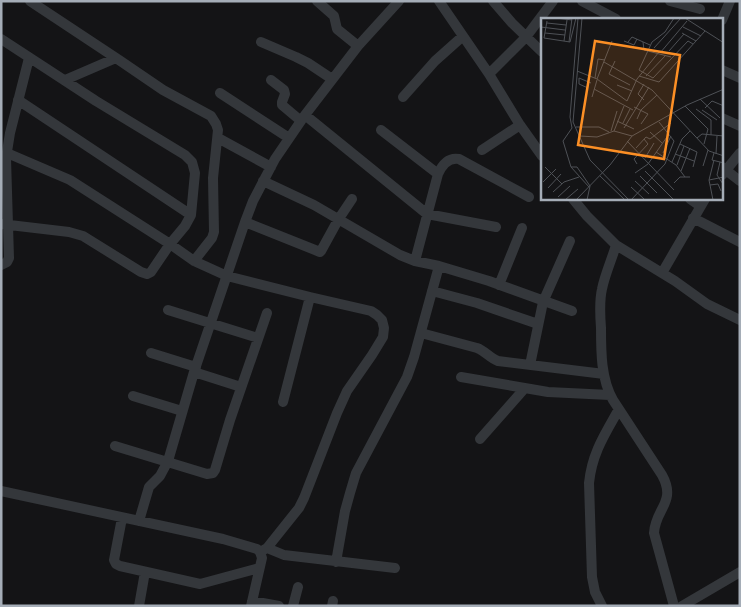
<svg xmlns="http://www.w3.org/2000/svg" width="741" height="607" viewBox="0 0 741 607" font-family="Mulish,sans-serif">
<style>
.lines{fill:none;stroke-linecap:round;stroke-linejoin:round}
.minor{stroke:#34373b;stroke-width:10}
.inset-road{fill:none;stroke:#4e5156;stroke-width:1}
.view{fill:#fc8f25;fill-opacity:0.15;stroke:#fc8f25;stroke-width:2.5}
.inset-edge{fill:none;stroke:#a5adb7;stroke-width:2.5}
</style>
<rect width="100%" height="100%" fill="#141416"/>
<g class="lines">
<path class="minor" d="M30,1L119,60L163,90L211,116L216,124L218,130L213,178L214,232L212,238L194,261
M317,1L334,16L337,29L358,46
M439,1L489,74L520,125L542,156
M493,1L512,23L542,52
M582,1L616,19
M670,1L700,9
M722,20L730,1
M1,39L96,101L185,155L192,162L195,173L191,215L185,226L170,244L151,272L147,274L141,272L83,236L69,232L1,224
M261,42L296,57L308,63L332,79
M722,70L740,78
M489,74L526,37L553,1
M65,80L116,58
M271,80L284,90L285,94L282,102V105L301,121
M220,93L289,138
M403,97L435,61L463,36
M18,100L191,215
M305,115L427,214L496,227
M722,118L740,126
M381,130L438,174
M218,138L271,167
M482,150L520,125
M7,153L70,180L170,244L194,261L227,276L310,297L371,311L377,315L382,320L384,328L383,337L372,355L347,391L337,413L304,498L299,508L267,548L260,552
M722,167L740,181
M722,175L740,153
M263,181L314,205L400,255L415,261L439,266L489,281L572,311
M573,199L587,216L616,245L675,281L707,304L740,320
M690,199L700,206
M693,218L740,242
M245,222L320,252L321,251L338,220L352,199
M616,245C612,259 605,274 602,289C599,302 600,315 601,328C601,352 601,379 613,400L662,475C677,502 655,509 654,533L674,606
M415,261L438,174C442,165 448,157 459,159L529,197
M1,265L7,262L9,258L6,158L10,133L29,58
M662,273L705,199
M499,285L522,228
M432,291L477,303L538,324
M168,310L258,338
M421,333L477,348C485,351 490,358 498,361L604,374
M151,353L196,367
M530,365L543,302L570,241
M194,372L241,387
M461,377L548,392L610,395
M133,396L182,411
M283,402L310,297
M480,439L525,388
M115,446L207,474L213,473L215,470L230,420L267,313
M1,491L223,539L257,549L260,552L262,558L251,606
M122,518L114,560L116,564L120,566L200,584L259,568
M139,521L149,487L160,476L168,461L194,372L245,222L253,201L275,159L305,115L358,46L399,1
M267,548L284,555L395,568
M336,562L345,511L350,493L356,473L407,377L414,357L439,266
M252,601L279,606
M139,606L145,572
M293,606L298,587
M332,606L333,601
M602,606L595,592L592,577L589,483C592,453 605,434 619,409
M682,606L740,572"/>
</g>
<g transform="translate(541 18)">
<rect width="182" height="182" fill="#141416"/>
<path class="inset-road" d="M15,0L31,2M41,0L32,104L49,142L88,182M133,0L124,14L111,24L98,52L112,60L147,23L152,26M144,0L183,25M6,3L3,20L29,24L35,0M6,5L25,7M0,9L24,12M142,9L160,18M4,15L24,17M141,15L155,23M23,23L26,2M83,23L93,27L96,21M28,24L31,0M87,24L91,19L109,27M102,24L103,32L130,39M113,30L140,0M128,33L143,16M119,35L146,3M74,43L68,56L89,67M63,44L111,72L168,133L183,138M36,53L56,61L71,23M98,58L118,64L164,13M105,58L125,37M54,60L57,41L64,42M56,61L86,83L96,61L118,34M103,66L97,76L103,82M76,67L91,73M47,70L38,66V60L50,65M53,71L92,92M51,79L56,62M159,81L179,100M144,88L167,111L163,126M93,89L107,96L100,106M164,90L171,83L183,88M155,91L170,102V117M161,92L176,102M96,101L100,92L116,77M76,103L93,111M82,105L89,91M35,109H58L68,114M83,110L108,69M70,113L76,93M73,113L83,88M109,114L121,125M39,118L56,119L73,113L91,118M156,120L161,116L183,118M86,123L133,172M139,126L156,134L152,149M95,130L105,119L109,121L130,105M115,134L135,147L144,159M122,135L130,118M173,135L171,142L183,145M134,136L153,143M175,136L176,118M104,140L113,125M131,144L141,121L149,113M179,144L176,157L182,166M96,146L93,141L107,126L103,121M107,146L128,116M136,147L143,128M162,148L167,132M4,149L21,166M30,149L22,123L31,110L29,99L37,0M104,153L133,182M140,153L149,130M94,155L107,146M59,158L84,182M99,158L116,175M168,162L183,159M94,163L108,176M2,164L15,151M133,165L139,159H149M169,167L177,166L180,173M90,169L103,181M7,170L20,156M12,174L23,164L38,159M17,179L29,168M24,182L37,171M35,182L69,147L91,118L146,87L183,71M46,182L49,168L36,149H30L48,169M90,182L124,146L133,123L118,104M172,182L168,162L173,142"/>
<path class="view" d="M54,23L139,37L123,141L37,127Z"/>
<rect width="182" height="182" class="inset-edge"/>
</g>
<rect width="741" height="607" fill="none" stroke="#a5adb7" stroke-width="5"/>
</svg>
